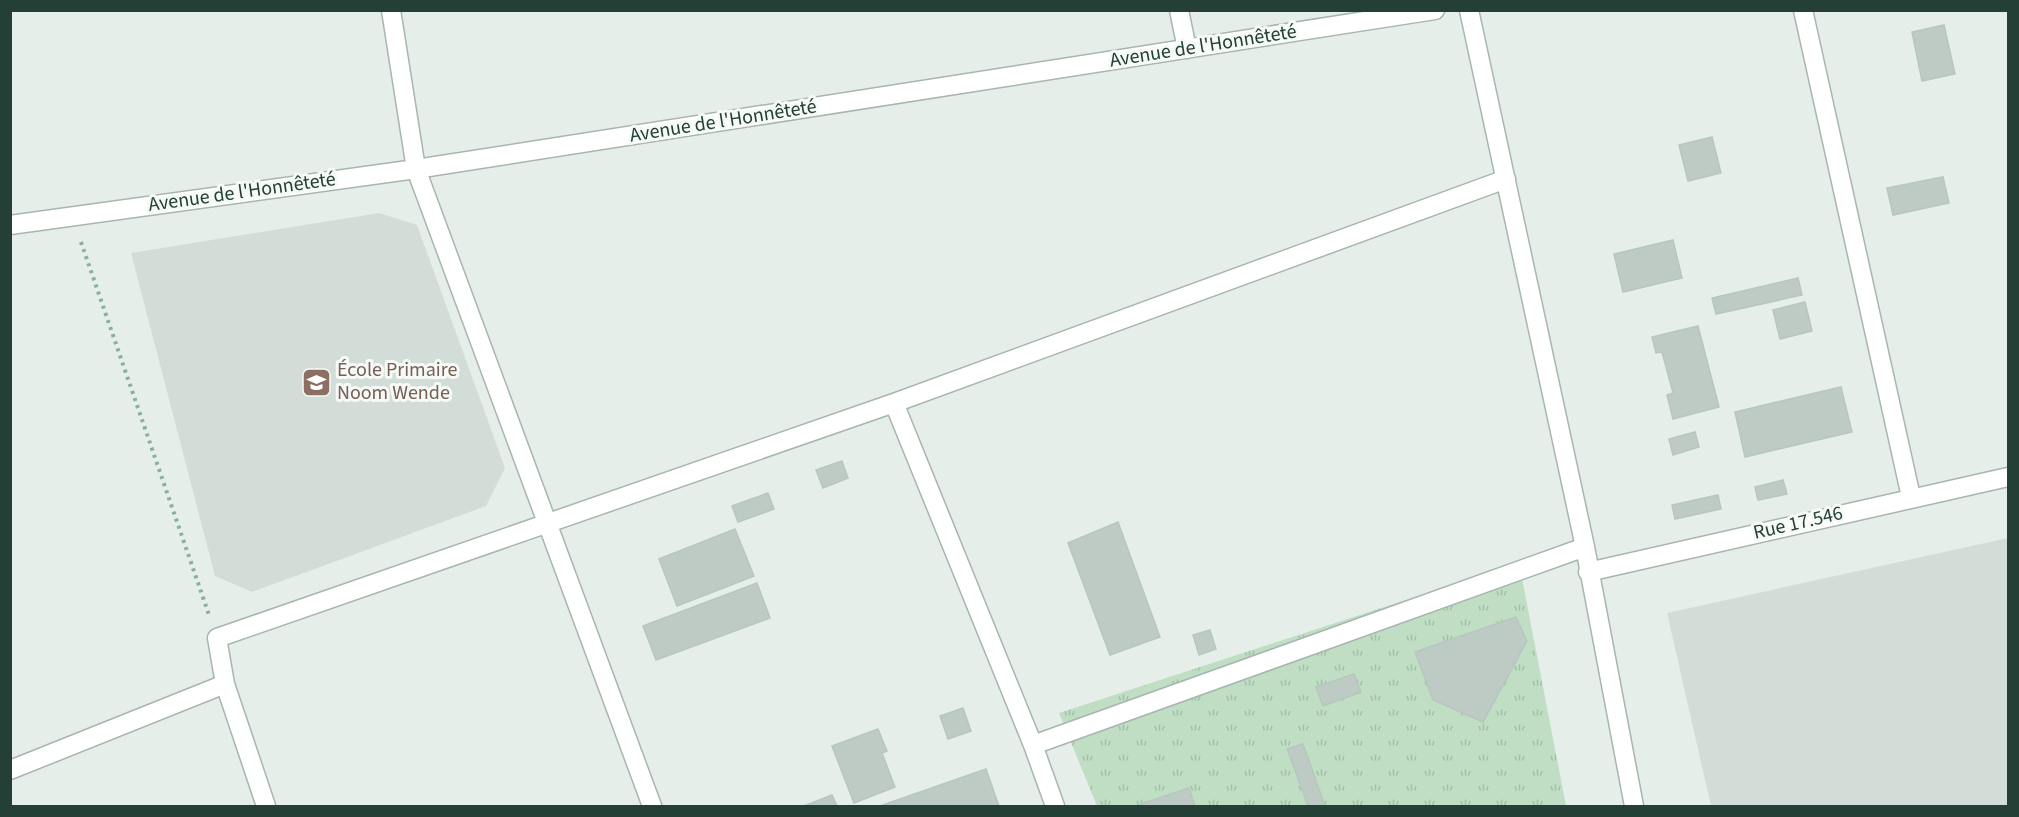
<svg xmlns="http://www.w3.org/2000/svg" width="2019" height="817" viewBox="0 0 2019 817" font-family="'Source Sans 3',sans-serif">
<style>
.built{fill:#d3ddd8}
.grass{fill:url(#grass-tufts)}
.building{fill:#bdcbc4;stroke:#b7c7bf;stroke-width:1.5}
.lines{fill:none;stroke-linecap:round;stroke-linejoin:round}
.minor-casing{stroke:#a7b6af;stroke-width:21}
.path{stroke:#86b09f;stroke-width:4;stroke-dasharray:3 4.5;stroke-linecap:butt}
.minor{stroke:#fff;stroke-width:18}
.labels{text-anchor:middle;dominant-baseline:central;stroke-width:6;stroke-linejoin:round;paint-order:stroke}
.street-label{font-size:20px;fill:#243f35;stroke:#f5faf7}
.education-label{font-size:20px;fill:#785e54;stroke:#f5faf7;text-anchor:start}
</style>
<defs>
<pattern id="grass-tufts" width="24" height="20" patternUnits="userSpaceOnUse" patternTransform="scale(1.5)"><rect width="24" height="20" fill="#bfdec4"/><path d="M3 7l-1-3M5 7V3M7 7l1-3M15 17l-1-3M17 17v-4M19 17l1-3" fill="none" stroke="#a4c0a9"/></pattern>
</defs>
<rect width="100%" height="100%" fill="#e5eee9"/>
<path class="built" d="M379,213L417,225L505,468L486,506L252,592L215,576L131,253Z
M2008,538V806H1711L1667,613Z"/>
<path class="grass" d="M1519,563L1566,806H1097L1059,713Z"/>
<path class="building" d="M1944,25L1955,74L1922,81L1912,32Z
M1712,137L1721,173L1688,181L1679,145Z
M1943,177L1949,203L1893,215L1887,188Z
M1673,240L1682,278L1623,292L1614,254Z
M1798,278L1802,295L1716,314L1712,298Z
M1805,302L1812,331L1780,339L1773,310Z
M1698,326L1719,407L1673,419L1667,395L1673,393L1662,352L1656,353L1652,337Z
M1841,387L1852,432L1745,457L1735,412Z
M1695,432L1699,447L1673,455L1669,439Z
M842,461L848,478L823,488L816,470Z
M1783,480L1787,494L1758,500L1755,487Z
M768,493L774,509L738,522L732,506Z
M1718,495L1721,509L1675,519L1672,505Z
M1118,522L1160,637L1110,655L1068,543Z
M735,529L754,576L677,606L659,559Z
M757,583L770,618L656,660L643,626Z
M1516,617L1527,641L1483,722L1433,700L1415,652Z
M1210,630L1216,649L1199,655L1193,635Z
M1354,674L1361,692L1323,706L1316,687Z
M963,708L971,731L948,739L940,716Z
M878,729L887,751L882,753L895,787L854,803L832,746Z
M1303,744L1325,806H1308L1287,749Z
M986,769L999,806H880Z
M1189,788L1195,806H1135Z
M832,795L837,806H804Z"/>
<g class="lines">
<defs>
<path id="minor" d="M391,10L416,169L652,806
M1179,10L1187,49
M1469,10L1585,547L1634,806
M1803,10L1911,497
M10,225L416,169L1435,10
M894,403L1033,745L1055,806
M1588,572L2008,477
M1033,745L1585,547
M10,770L225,684
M266,806L225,684L217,638L894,403L1506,179"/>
</defs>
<use href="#minor" class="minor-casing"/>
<path class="path" d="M81,242L209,615"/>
<use href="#minor" class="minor"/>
</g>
<defs>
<symbol id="school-square" viewBox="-11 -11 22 22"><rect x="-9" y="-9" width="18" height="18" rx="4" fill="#8d6e63" stroke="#f5faf7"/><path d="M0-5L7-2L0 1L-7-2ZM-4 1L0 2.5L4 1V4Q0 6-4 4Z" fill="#fff"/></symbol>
</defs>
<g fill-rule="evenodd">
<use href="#school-square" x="300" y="366" width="33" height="33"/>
</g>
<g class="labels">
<g class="street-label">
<text transform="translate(1203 46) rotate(-9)">Avenue de l'Honnêteté</text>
<text transform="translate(723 121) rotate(-9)">Avenue de l'Honnêteté</text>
<text transform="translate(242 192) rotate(-8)">Avenue de l'Honnêteté</text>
<text transform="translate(1798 523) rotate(-13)">Rue 17.546</text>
</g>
<g class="education-label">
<text x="337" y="370">École Primaire<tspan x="337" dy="23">Noom Wende</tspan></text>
</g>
</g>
<rect width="2019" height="817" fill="none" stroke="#243f35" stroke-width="24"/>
</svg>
